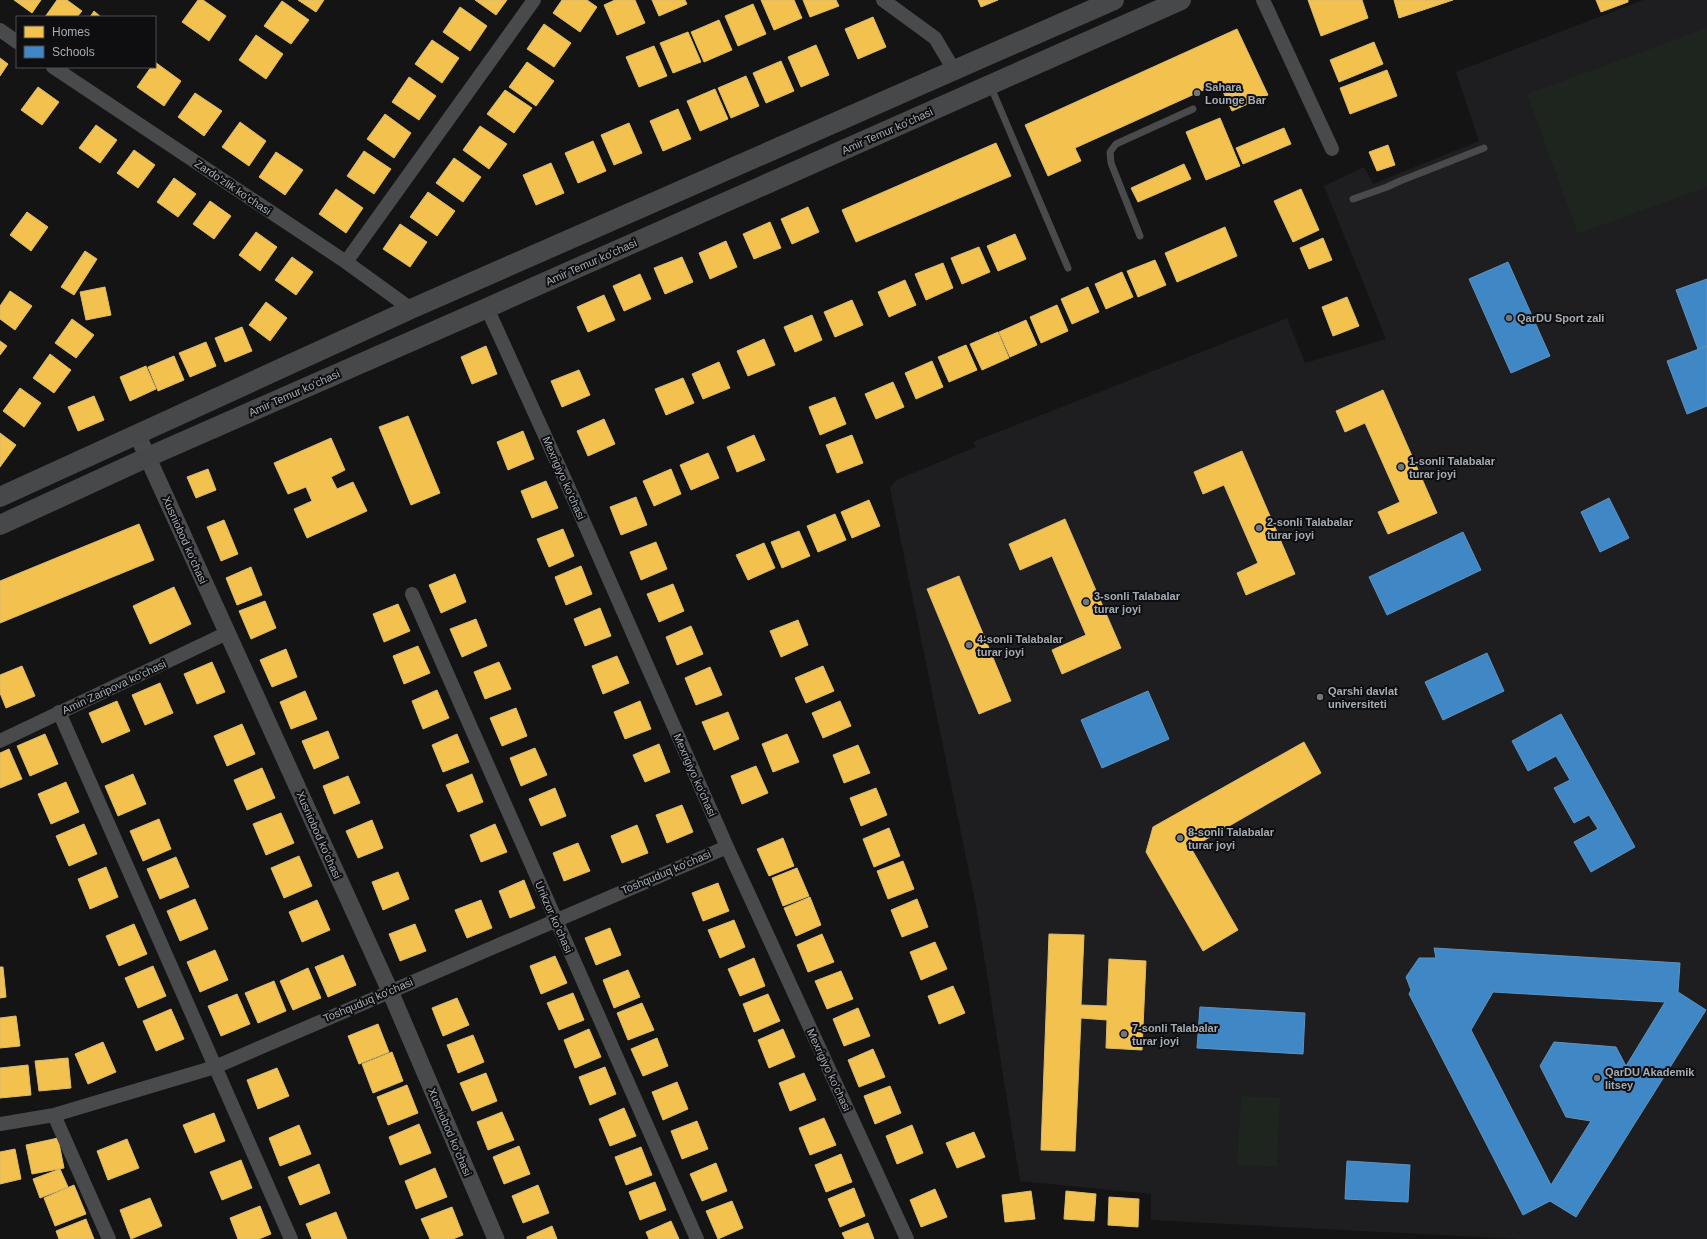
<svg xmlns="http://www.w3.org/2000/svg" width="1707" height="1239" viewBox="0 0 1707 1239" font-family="Arial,sans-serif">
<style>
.built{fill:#1e1e20}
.green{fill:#1e241e}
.homes{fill:#f2c14e;stroke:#dbbb6d}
.schools{fill:#3f88c5;stroke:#5e93c0;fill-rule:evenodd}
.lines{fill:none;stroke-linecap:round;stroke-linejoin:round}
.service{stroke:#484a4c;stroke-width:7}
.minor{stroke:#484a4c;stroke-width:14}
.tertiary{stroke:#484a4c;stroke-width:17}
.secondary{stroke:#47484a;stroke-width:20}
.poi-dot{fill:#72777c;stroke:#0e0e10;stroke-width:1.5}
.labels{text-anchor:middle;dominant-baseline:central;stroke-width:4;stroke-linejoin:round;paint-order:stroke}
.poi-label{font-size:11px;font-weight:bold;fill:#a5acb4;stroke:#0e0e10;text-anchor:start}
.street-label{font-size:11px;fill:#a5acb4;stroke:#0e0e10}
</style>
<rect width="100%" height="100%" fill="#141414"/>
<path class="built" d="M1643,0H1707V1239H1518L1151,1220V1194L1020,1181L976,906L890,488L896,480L976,447L973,442L1287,318L1305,363L1386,339L1324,186L1364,167L1373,184L1479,141L1456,72Z"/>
<path class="green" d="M1707,28V187L1578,234L1527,94Z
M1241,1096L1280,1098L1277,1167L1237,1165Z"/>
<path class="homes" d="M14,0H41L32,13Z
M57,0H67L82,11L77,17H45Z
M198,0H203L226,16L209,41L182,22Z
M298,0H324L316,12Z
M475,0H507L496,15Z
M562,0H587L597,7L580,32L553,13Z
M615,0H635L645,23L617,35L604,5Z
M652,0H685L687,4L659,16Z
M761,0H794L802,18L774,30Z
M803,0H836L839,6L810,17Z
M978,0H998L981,7Z
M1308,0H1362L1368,18L1321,36Z
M1394,0H1453L1399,18Z
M1596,0H1628V2L1601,12Z
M282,1L309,20L291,44L264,26Z
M753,4L766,34L738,46L725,16Z
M460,7L487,26L470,51L443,32Z
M94,11L101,17H90Z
M873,17L886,47L858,59L845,29Z
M719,20L732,50L704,62L691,32Z
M544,24L571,43L554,67L527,49Z
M1237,29L1268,95L1232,111L1219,83L1075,148L1081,161L1048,176L1025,125Z
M688,32L701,62L673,73L660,43Z
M256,35L283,54L266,79L239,60Z
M432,40L459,58L442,83L415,64Z
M1374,42L1383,64L1339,82L1330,60Z
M816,45L829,75L801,87L788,57Z
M654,46L667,76L639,87L626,57Z
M0,58L8,64L0,76Z
M781,61L794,91L766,103L753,73Z
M155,62L181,81L164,106L137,87L151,67H155Z
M527,62L554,81L536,106L509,87Z
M1387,70L1397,96L1350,114L1340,88Z
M746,76L759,106L731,118L718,88Z
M409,77L436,96L419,120L392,102Z
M38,87L59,102L42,125L21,110Z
M715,89L728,119L700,131L687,101Z
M505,90L532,108L514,133L487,114Z
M195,93L222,111L204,136L178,117Z
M678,109L691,139L663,151L650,121Z
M385,114L411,133L394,158L367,139Z
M1220,118L1240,166L1206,180L1186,132Z
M240,122L266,141L249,166L222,147Z
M629,123L642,153L614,165L601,135Z
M96,125L117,140L100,163L79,148Z
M480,126L507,144L489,169L463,150Z
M1284,128L1291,144L1243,164L1236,148Z
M593,141L606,171L578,183L565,153Z
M996,143L1011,176L856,242L842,210Z
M1388,145L1395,165L1377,171L1369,152Z
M134,150L155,165L138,188L117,173Z
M364,151L391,169L374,194L347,176Z
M276,152L303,170L285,195L259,177Z
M454,158L481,177L463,202L436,183Z
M551,163L564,193L536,205L523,175Z
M1184,164L1191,179L1138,202L1131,188Z
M174,178L196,194L178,217L157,202Z
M336,189L363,208L346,233L319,214Z
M1301,189L1319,230L1293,242L1274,201Z
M428,192L455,211L437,236L410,217Z
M210,201L231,216L214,239L193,224Z
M808,207L819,232L792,244L781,219Z
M27,212L48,227L31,251L10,235Z
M770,222L781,248L754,259L743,234Z
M400,224L427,242L410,267L383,249Z
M1225,227L1237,256L1177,282L1165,253Z
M256,232L277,247L260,271L239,255Z
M1015,234L1026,259L998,271L987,246Z
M1323,238L1332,260L1309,269L1300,248Z
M726,241L737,267L710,279L699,253Z
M979,247L990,272L962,284L951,258Z
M85,251L97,259L74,295L61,287Z
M292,257L313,272L296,295L275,280Z
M682,257L693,282L665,294L654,268Z
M1155,260L1166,285L1138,297L1127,271Z
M943,263L953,288L926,300L915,274Z
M1122,272L1133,297L1106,309L1095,284Z
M640,274L651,299L624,311L613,286Z
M905,280L916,305L889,317L878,292Z
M105,287L111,315L86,320L80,292Z
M1088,287L1099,312L1072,324L1061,299Z
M10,291L32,306L15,330L0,319V306Z
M604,295L615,320L588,332L577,307Z
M1347,297L1359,326L1333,336L1322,307Z
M852,300L863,325L835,337L824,312Z
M266,302L287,318L270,341L249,325Z
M1057,305L1068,331L1041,343L1030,317Z
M812,315L822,340L795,352L784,327Z
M72,319L94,335L76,358L55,343Z
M1026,320L1037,345L1010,357L999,332Z
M242,327L252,351L225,362L215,338Z
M998,332L1009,358L982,370L970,344Z
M764,339L775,365L748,376L737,351Z
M0,341L7,346L0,355Z
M206,342L216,366L190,377L179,353Z
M966,345L977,370L949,382L938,357Z
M486,346L497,374L472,384L461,357Z
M50,354L71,370L54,393L33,378Z
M174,356L184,380L158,391L148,367Z
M932,361L943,387L916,399L905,373Z
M719,362L730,388L703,399L692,374Z
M146,366L156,389L130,401L120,377Z
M579,370L590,395L562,407L551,381Z
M683,378L694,403L666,415L655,389Z
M893,382L904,407L876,419L865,394Z
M20,388L41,403L24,427L3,411Z
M1383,390L1437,513L1388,534L1378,512L1400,502L1365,423L1345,432L1336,411Z
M94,396L104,420L78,431L68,407Z
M835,397L846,424L820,435L809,407Z
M408,416L440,493L411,505L379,427Z
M604,419L615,444L588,456L577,431Z
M523,431L534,459L508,470L497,442Z
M0,433L16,445L0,467Z
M754,435L765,460L737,472L727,447Z
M852,435L863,463L837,473L826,445Z
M331,438L345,470L331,477L337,489L353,482L367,511L307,538L294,509L312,501L306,487L288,494L274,463Z
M1242,451L1295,574L1246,595L1237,573L1258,563L1224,485L1203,494L1194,472Z
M708,453L719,478L691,490L680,465Z
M208,469L216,490L196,498L187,477Z
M671,469L681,494L654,506L643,481Z
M546,481L558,508L532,518L521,491Z
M636,497L647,525L621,535L610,507Z
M869,500L880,526L852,538L841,512Z
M835,514L846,540L818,552L807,526Z
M1065,519L1121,648L1062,674L1052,650L1086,635L1052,556L1020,570L1009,544Z
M224,520L238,554L221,561L207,527Z
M139,524L154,560L0,623V581Z
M563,529L574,556L549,567L537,539Z
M799,531L810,556L782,568L771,542Z
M656,542L667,569L641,580L630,552Z
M764,543L775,568L748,580L736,555Z
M581,566L592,594L566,605L555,577Z
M251,567L262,595L237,605L226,578Z
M455,574L466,602L441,613L429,585Z
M959,576L1011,701L979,714L927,589Z
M673,584L684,611L659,622L647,594Z
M174,587L191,624L150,644L133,606Z
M265,601L276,628L251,639L239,611Z
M398,604L410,631L384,642L373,614Z
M600,608L611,636L585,646L574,619Z
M476,619L487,646L462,657L450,629Z
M798,620L808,645L781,657L770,631Z
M691,626L703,654L677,665L666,637Z
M418,646L430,673L404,684L393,656Z
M286,649L297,677L272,687L260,660Z
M617,656L629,683L603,694L592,666Z
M212,662L225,692L197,704L184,674Z
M499,662L511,689L485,699L474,672Z
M22,666L35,696L6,708L0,693V675Z
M823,666L834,691L806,703L795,678Z
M710,667L722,695L696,705L685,678Z
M160,683L173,713L145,725L132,695Z
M437,690L449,718L423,729L412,701Z
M305,691L317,719L291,729L280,702Z
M117,701L130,731L102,743L89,713Z
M640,701L651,729L625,739L614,712Z
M840,701L851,726L823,738L812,713Z
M516,708L527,736L502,746L490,718Z
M728,712L739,739L714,750L702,722Z
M242,724L255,754L227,766L214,736Z
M328,731L339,758L314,769L302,741Z
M45,734L58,764L30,776L17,746Z
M457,734L469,762L443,772L432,745Z
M787,734L799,762L773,772L762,744Z
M1304,742L1321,773L1191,848L1238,930L1203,951L1146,852L1153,827Z
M659,744L670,772L645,782L633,755Z
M858,745L870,773L844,783L833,755Z
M535,748L547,775L521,786L510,758Z
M9,749L22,779L0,788V753Z
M756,766L768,793L742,804L731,776Z
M262,768L275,798L247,810L234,780Z
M133,774L146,804L118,816L105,786Z
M472,774L483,802L458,812L446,785Z
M348,776L360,803L334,814L323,786Z
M66,782L79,812L51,824L38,794Z
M555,788L566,816L541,826L529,799Z
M876,788L887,815L861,826L850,798Z
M682,805L693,832L667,843L656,815Z
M281,813L294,843L266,855L253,824Z
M159,819L171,849L143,861L130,831Z
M372,820L383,848L358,858L346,831Z
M84,824L97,854L69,866L56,836Z
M495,824L507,852L481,862L470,835Z
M637,825L648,853L622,863L611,836Z
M889,828L900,856L874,867L863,839Z
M783,838L794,866L769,876L757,849Z
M578,843L590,871L564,881L553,853Z
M299,856L312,886L284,898L271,868Z
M176,857L189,887L160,899L147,869Z
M903,861L914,889L888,899L877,871Z
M106,867L118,897L90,909L78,879Z
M797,868L809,896L783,906L772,878Z
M398,872L409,899L383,910L372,882Z
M524,880L535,908L510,918L499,891Z
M718,883L729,911L703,921L692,893Z
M810,897L821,925L796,936L784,908Z
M195,899L208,929L180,941L167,911Z
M917,899L928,927L902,937L891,910Z
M317,900L330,930L302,942L289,912Z
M481,900L492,928L467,938L455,910Z
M734,920L745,947L720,958L708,930Z
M134,924L147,954L119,966L106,936Z
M415,924L426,951L400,961L389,934Z
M610,928L621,955L596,965L585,938Z
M822,934L834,962L808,972L797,945Z
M1049,934L1084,935L1081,1005L1107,1006L1109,959L1146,961L1142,1050L1106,1048L1107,1020L1081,1018L1075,1151L1041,1150Z
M935,942L947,969L921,980L910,952Z
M215,950L228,980L200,992L187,962Z
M343,955L356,985L328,997L315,967Z
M555,956L567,983L541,994L530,966Z
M754,958L765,986L740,996L728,969Z
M153,966L166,996L138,1008L125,978Z
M0,967H3L6,997L0,998Z
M308,968L321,998L293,1010L280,981Z
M628,970L640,997L614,1008L603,980Z
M841,971L853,999L827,1009L815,981Z
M274,981L286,1011L258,1023L245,993Z
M953,986L965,1013L939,1024L928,996Z
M573,993L584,1020L559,1030L547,1003Z
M237,994L250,1024L221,1036L208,1006Z
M768,994L780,1021L754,1032L743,1004Z
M457,998L469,1025L443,1036L432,1008Z
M642,1003L654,1030L628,1040L617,1013Z
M858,1008L870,1036L844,1046L833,1019Z
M171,1009L184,1039L156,1051L143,1021Z
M16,1016L20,1046L0,1048V1018Z
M378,1024L389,1052L359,1064L348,1036Z
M589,1029L601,1057L575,1068L564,1040Z
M783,1029L795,1057L769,1068L758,1040Z
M473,1035L484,1062L458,1073L447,1045Z
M657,1038L668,1066L643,1076L631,1049Z
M103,1042L116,1072L88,1084L75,1054Z
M873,1049L885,1077L859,1087L848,1060Z
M392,1052L403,1081L373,1093L362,1064Z
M68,1058L71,1088L39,1091L35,1061Z
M28,1065L31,1095L0,1098V1068Z
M605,1067L616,1094L590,1105L579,1077Z
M277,1068L289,1096L258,1109L247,1080Z
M486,1073L497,1101L472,1111L460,1083Z
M804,1073L816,1100L790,1111L779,1083Z
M677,1082L688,1109L663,1120L652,1092Z
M407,1085L418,1113L388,1125L377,1097Z
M890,1086L901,1113L875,1124L864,1096Z
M624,1108L636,1136L610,1146L599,1119Z
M502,1112L514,1140L488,1150L477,1122Z
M214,1113L225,1141L195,1153L183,1125Z
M824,1118L836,1145L810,1155L799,1128Z
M697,1121L708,1149L682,1159L671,1131Z
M419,1124L431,1153L400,1165L389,1137Z
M299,1125L311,1154L280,1166L269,1138Z
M912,1125L923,1153L897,1164L886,1136Z
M974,1132L985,1157L957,1168L946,1143Z
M58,1138L64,1168L32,1174L26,1145Z
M127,1139L139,1168L108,1180L97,1151Z
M519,1146L530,1174L504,1184L493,1157Z
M641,1147L652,1175L626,1185L615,1157Z
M15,1149L21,1179L0,1184V1152Z
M841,1154L852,1182L826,1192L815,1165Z
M241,1160L252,1188L222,1200L210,1172Z
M716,1163L727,1191L702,1201L690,1174Z
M319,1164L330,1193L300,1205L288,1177Z
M435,1168L447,1197L416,1209L405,1181Z
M60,1169L68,1187L40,1198L33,1179Z
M655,1182L666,1210L640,1220L629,1192Z
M74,1185L86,1214L55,1226L44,1198Z
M538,1185L549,1213L523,1223L512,1196Z
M854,1188L865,1216L840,1227L828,1199Z
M935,1189L947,1217L921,1227L910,1200Z
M1031,1191L1035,1219L1005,1222L1002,1195Z
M1066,1191L1096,1194L1094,1221L1064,1219Z
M1109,1197L1139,1199L1138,1227L1108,1225Z
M150,1198L162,1226L131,1239L120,1210Z
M732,1201L743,1228L718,1239L706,1211Z
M260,1206L271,1234L259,1239H238L230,1218Z
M452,1207L463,1235L453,1239H430L421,1219Z
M336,1212L347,1239H312L306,1224Z
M86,1219L94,1239H59L56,1231Z
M671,1221L679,1239H649L646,1232Z
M868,1223L874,1239H845L842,1233Z
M552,1226L557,1239H527V1237Z"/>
<path class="schools" d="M1508,262L1550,356L1511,373L1469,279Z
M1707,279V346L1698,349L1676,290Z
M1707,346V406L1687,414L1667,361Z
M1609,498L1629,538L1600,552L1581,512Z
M1463,532L1481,570L1387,615L1369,577Z
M1487,653L1504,691L1443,720L1425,682Z
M1148,691L1169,739L1102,768L1081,720Z
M1561,714L1635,847L1591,872L1574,842L1598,829L1589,815L1574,823L1554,788L1570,780L1556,756L1528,771L1512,741Z
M1434,948L1680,963L1678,992L1706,1010L1576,1217L1550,1201L1523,1215L1409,994L1411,990L1406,977L1419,958H1436ZM1493,992L1665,1002L1626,1066L1616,1047L1554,1042L1540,1066L1566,1117L1591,1121L1551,1185L1471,1030Z
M1200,1007L1305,1013L1303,1054L1197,1048Z
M1347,1161L1410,1165L1408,1202L1345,1199Z"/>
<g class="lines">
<path class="service" d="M990,85L1068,268
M1353,199L1387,187L1400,181L1484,148
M1140,236L1111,163L1110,152L1116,144L1193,109"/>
<path class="minor" d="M883,0L935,38L954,70
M1263,0L1332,149
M0,30L17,42
M53,67L346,262L411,309
M346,262L534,0
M487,308L571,493L727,847L907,1239
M412,594L697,1239
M59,712L291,1239
M0,741L227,633
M54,1115L109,1239
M0,1124L54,1115L215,1067L727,847"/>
<path class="tertiary" d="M137,434L390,991L496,1239"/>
<path class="secondary" d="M0,497L411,309L1114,0
M0,525L148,457L487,308L1181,0"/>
</g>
<g class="poi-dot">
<circle cx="1197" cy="93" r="4"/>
<circle cx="1509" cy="318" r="4"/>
<circle cx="1401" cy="467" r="4"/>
<circle cx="1259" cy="528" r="4"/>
<circle cx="1086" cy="602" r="4"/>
<circle cx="969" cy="645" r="4"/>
<circle cx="1320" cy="697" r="4"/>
<circle cx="1180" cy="838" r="4"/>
<circle cx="1124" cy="1034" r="4"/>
<circle cx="1597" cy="1078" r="4"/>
</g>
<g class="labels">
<g class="poi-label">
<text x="1205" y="87">Sahara<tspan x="1205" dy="13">Lounge Bar</tspan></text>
<text x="1517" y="318">QarDU Sport zali</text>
<text x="1409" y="461">1-sonli Talabalar<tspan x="1409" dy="13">turar joyi</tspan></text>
<text x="1267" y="522">2-sonli Talabalar<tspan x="1267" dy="13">turar joyi</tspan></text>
<text x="1094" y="596">3-sonli Talabalar<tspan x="1094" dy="13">turar joyi</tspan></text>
<text x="977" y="639">4-sonli Talabalar<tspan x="977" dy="13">turar joyi</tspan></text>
<text x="1328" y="691">Qarshi davlat<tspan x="1328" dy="13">universiteti</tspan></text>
<text x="1188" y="832">8-sonli Talabalar<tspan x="1188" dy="13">turar joyi</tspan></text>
<text x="1132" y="1028">7-sonli Talabalar<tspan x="1132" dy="13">turar joyi</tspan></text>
<text x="1605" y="1072">QarDU Akademik<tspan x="1605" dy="13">litsey</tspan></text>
</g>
<g class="street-label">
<text transform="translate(887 131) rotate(-24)">Amir Temur ko'chasi</text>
<text transform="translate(233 187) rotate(34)">Zardo'zlik ko'chasi</text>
<text transform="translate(591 262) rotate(-24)">Amir Temur ko'chasi</text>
<text transform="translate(294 393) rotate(-24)">Amir Temur ko'chasi</text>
<text transform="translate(564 478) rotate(66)">Mexrigiyo ko'chasi</text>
<text transform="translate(185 540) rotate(66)">Xusniobod ko'chasi</text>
<text transform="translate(114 687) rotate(-25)">Amin Zaripova ko'chasi</text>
<text transform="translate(695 775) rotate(66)">Mexrigiyo ko'chasi</text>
<text transform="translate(319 835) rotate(66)">Xusniobod ko'chasi</text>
<text transform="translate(666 872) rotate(-23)">Toshquduq ko'chasi</text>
<text transform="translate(554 917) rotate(66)">Urikzor ko'chasi</text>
<text transform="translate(368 1000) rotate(-23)">Toshquduq ko'chasi</text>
<text transform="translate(829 1070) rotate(65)">Mexrigiyo ko'chasi</text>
<text transform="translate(450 1132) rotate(67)">Xusniobod ko'chasi</text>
</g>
</g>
<rect x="16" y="16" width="140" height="52" fill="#0e0e10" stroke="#4a4d52"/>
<rect x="24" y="26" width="20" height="12" fill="#f2c14e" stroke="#4a4d52"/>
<text x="52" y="36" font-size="12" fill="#a5acb4">Homes</text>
<rect x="24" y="46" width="20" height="12" fill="#3f88c5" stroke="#4a4d52"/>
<text x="52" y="56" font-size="12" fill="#a5acb4">Schools</text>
</svg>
